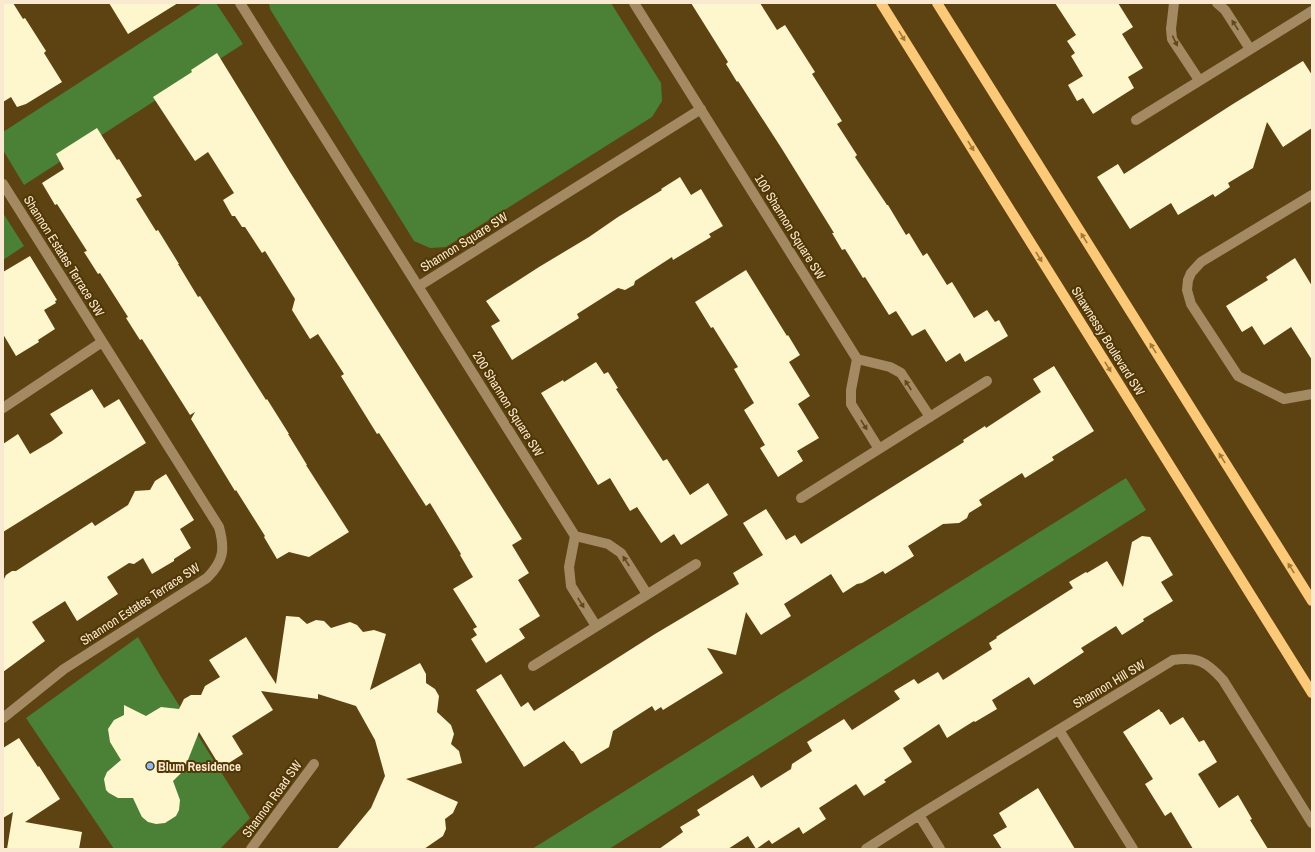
<svg xmlns="http://www.w3.org/2000/svg" width="1315" height="852" viewBox="0 0 1315 852" font-family="'Archivo Narrow',sans-serif">
<style>
.green{fill:#4b8037}
.building{fill:#fef6cd}
.lines{fill:none;stroke-linecap:round;stroke-linejoin:round}
.minor{stroke:#a38a63;stroke-width:10}
.major{stroke:#fcc978;stroke-width:10}
.oneway{fill:#614817}
.oneway2{fill:#9e7938}
.poi-dot{fill:#8cb9fc;stroke:#513704;stroke-width:1.5}
.labels{text-anchor:middle;dominant-baseline:central;stroke-width:4;stroke-linejoin:round;paint-order:stroke}
.street-label{font-size:13px;fill:#f9e9d1;stroke:#513704}
.poi-label{font-size:13px;font-weight:bold;fill:#f9e9d1;stroke:#513704;text-anchor:start}
</style>
<rect width="100%" height="100%" fill="#5d4212"/>
<path class="green" d="M202,3H216L243,44L24,185L3,150V132Z
M269,3H611L661,83L662,101L652,117L446,247L430,248L414,241L270,9Z
M3,213L24,246L3,260Z
M1126,478L1146,510L609,849H532Z
M138,637L160,675L250,818L220,849H114L26,718Z"/>
<path class="building" d="M3,3H13L23,19L25,18L46,51L44,53L62,82L26,104L17,107L11,97L3,102Z
M109,3H178L128,34Z
M691,3H760L777,30L785,25L815,72L812,74L842,121L837,124L857,155L855,157L887,205H888L906,235L909,233L923,256L927,253L947,285L952,282L974,318L987,310L995,322L999,320L1008,336L965,362L960,353L946,362L925,329L912,336L896,311L889,315L865,277L863,278L845,249L842,250L832,233H834L782,149L738,81L737,82L726,64L728,62Z
M1055,3H1118L1133,27L1122,34L1143,68L1128,77L1134,88L1093,114L1083,98L1077,101L1068,85L1083,76L1071,56L1075,53L1067,41L1076,35Z
M217,53L290,172L522,539L512,545L529,573L518,580L540,616L519,629L525,638L486,663L471,639L477,635L473,629L477,627L453,589L473,577L460,555L461,554L430,503L426,506L379,433L377,434L341,376L344,374L318,334L310,339L292,310L295,299L265,251L262,253L245,227H242L235,216H232L223,200L234,193L208,152L195,161L153,97L192,72L191,70Z
M1303,61L1312,75V128L1283,147L1267,122L1253,168L1228,183L1230,187L1215,197L1213,194L1178,215L1171,203L1130,229L1097,177L1118,164L1124,174L1233,104Z
M97,128L117,160L119,159L142,196L136,199L156,231L158,230L179,264H178L198,297L200,296L266,400L267,399L289,434H288L307,465H306L349,532L309,557L289,552L277,559L264,537L265,536L236,490L235,491L191,419L195,412L190,415L142,339L140,340L126,318L128,317L100,273L98,274L84,252L87,251L57,204L55,205L42,183L64,169L56,154Z
M680,177L691,195L701,189L723,226L709,234L711,237L673,260L672,257L635,281L634,285L625,290L618,288L577,314L579,318L512,360L491,326L500,321L486,301L539,267L589,237L618,217L662,190L661,189Z
M30,256L57,300L55,301L56,303L44,310L55,329L38,340L39,342L16,356L3,334V272Z
M1295,258L1312,286V360L1291,327L1264,345L1252,326L1242,332L1226,306L1268,280L1266,277Z
M746,270L787,336L788,335L800,355L789,362L810,396L798,404L819,438L797,451L803,461L778,477L760,448L765,445L744,410L754,403L734,369L738,367L713,327L711,328L695,302Z
M596,362L604,374L608,372L618,388L616,389L663,461L667,459L690,495L708,483L728,515L681,545L674,534L661,543L637,507L630,511L610,478L598,485L541,393L563,380L564,382Z
M1054,366L1094,431L1052,457L1054,460L1025,478L1022,473L979,500L982,505L969,513L967,518L959,523L943,524L908,546L914,556L885,574L883,571L862,583L857,584L843,593L831,574L784,604L791,616L761,635L746,612L736,655L707,648L723,673L663,710L661,707L655,711L652,706L613,731L609,747L581,764L573,751H572L564,741L524,767L476,690L501,674L521,707L528,702L534,711L655,634L739,584L733,573L763,555L743,523L766,509L786,540L795,535L801,544L964,442L963,440L985,426L986,428L1041,392L1033,379Z
M92,389L104,408L119,399L146,443L3,532V444L18,434L30,454L52,441L63,433L50,414Z
M166,474L194,520L180,529L191,548L174,559V561L152,574L143,558L134,564L129,563L107,577L118,594L77,621L65,601L32,622L45,641L3,672V581L6,575L12,571H16L92,522L95,526L128,505L135,491L150,490L155,481Z
M1142,536L1150,537L1173,575L1161,582L1173,601L1143,619L1144,621L1122,635L1116,626L1081,648L1084,652L1034,685L1029,677L992,700L997,709L975,722L974,721L947,738L939,724L903,748L912,762L884,780L886,782L864,796L856,784L819,808L826,819L803,834L799,827L772,844L769,840L756,849L748,836L728,849H659L683,832L680,827L700,815L697,810L753,775L761,788L791,769L792,764L812,751L807,742L844,719L852,730L900,699L894,691L914,679L918,684L938,672L943,680L992,649L989,643L997,638L996,637L1073,588L1069,582L1086,572L1087,573L1107,561L1123,587L1132,542Z
M286,616L299,617L307,624L316,620L324,621L331,628L350,622L357,625L363,632L374,630L386,634L370,690L420,663L426,674V683L435,689L439,696L437,712L451,725L454,734L451,744L459,751L462,763L406,779L458,802L453,813L445,819L446,829L443,836L424,849H337L371,808L385,776L375,740L356,706L318,694V699L261,691L273,710L232,736L243,754L221,768L199,732L184,770L173,781L180,800L179,810L176,816L165,823L156,824L148,822L142,817L140,813L133,798H118L109,793L106,790L104,779L107,772L121,760L110,742L108,729L114,720L124,715V705L146,716L161,707L179,709L184,699L191,695H201L205,686L220,677L209,660L246,637L276,684Z
M1159,709L1161,712H1162L1170,725L1183,717L1199,742L1204,740L1217,762L1198,774L1219,808L1238,795L1252,819L1250,820L1268,849H1193L1171,812L1165,816L1145,784L1153,779L1123,732Z
M19,738L38,767L39,766L60,799L25,822L82,832L79,849H7L13,812L3,818V748Z
M1038,788L1075,849H1002L993,835L1007,827L999,813Z"/>
<g class="lines">
<path class="minor" d="M240,3L575,536
M634,3L857,359
M1174,3L1171,29L1172,39L1199,80
M1217,3L1225,10L1250,49
M1136,120L1312,11
M3,184L219,527C225,549 224,561 207,578L64,669L3,718
M1312,195L1201,262L1191,273L1188,280L1187,290L1191,304L1238,376L1284,399L1312,394
M419,286L701,109
M3,408L102,342
M879,449L851,404V390L857,359L890,367L901,373L930,417
M801,498L987,381
M596,626L571,586L569,567L575,536L608,544L621,553L647,594
M533,666L696,564
M1059,730L1133,849
M919,815L940,849
M251,849L314,764
M866,849L919,815L1173,660C1197,656 1207,662 1223,680L1312,823"/>
<path class="major" d="M881,3L1312,693
M937,3L1312,601"/>
</g>
<defs><path id="oneway-solid" d="M-6-.8H1V-3.2L6.5 0L1 3.2V.8H-6Z"/></defs>
<g class="oneway">
<use href="#oneway-solid" transform="translate(1235 25) rotate(-123)"/>
<use href="#oneway-solid" transform="translate(1175 41) rotate(64)"/>
<use href="#oneway-solid" transform="translate(908 385) rotate(-123)"/>
<use href="#oneway-solid" transform="translate(864 425) rotate(58)"/>
<use href="#oneway-solid" transform="translate(626 561) rotate(-123)"/>
<use href="#oneway-solid" transform="translate(581 603) rotate(58)"/>
</g>
<g class="oneway2">
<use href="#oneway-solid" transform="translate(902 36) rotate(58)"/>
<use href="#oneway-solid" transform="translate(971 146) rotate(58)"/>
<use href="#oneway-solid" transform="translate(1084 238) rotate(-122)"/>
<use href="#oneway-solid" transform="translate(1039 257) rotate(58)"/>
<use href="#oneway-solid" transform="translate(1153 348) rotate(-122)"/>
<use href="#oneway-solid" transform="translate(1108 367) rotate(58)"/>
<use href="#oneway-solid" transform="translate(1222 458) rotate(-122)"/>
<use href="#oneway-solid" transform="translate(1291 568) rotate(-122)"/>
</g>
<circle class="poi-dot" cx="150" cy="766" r="4"/>
<g class="labels">
<g class="street-label">
<text transform="translate(790 227) rotate(58)">100 Shannon Square SW</text>
<text transform="translate(464 242) rotate(-32)">Shannon Square SW</text>
<text transform="translate(64 256) rotate(58)">Shannon Estates Terrace SW</text>
<text transform="translate(1108 341) rotate(58)">Shawnessy Boulevard SW</text>
<text transform="translate(508 404) rotate(58)">200 Shannon Square SW</text>
<text transform="translate(140 604) rotate(-33)">Shannon Estates Terrace SW</text>
<text transform="translate(1109 684) rotate(-31)">Shannon Hill SW</text>
<text transform="translate(272 799) rotate(-54)">Shannon Road SW</text>
</g>
<g class="poi-label">
<text x="158" y="766">Blum Residence</text>
</g>
</g>
<rect width="1315" height="852" fill="none" stroke="#f9e9d1" stroke-width="8"/>
</svg>
